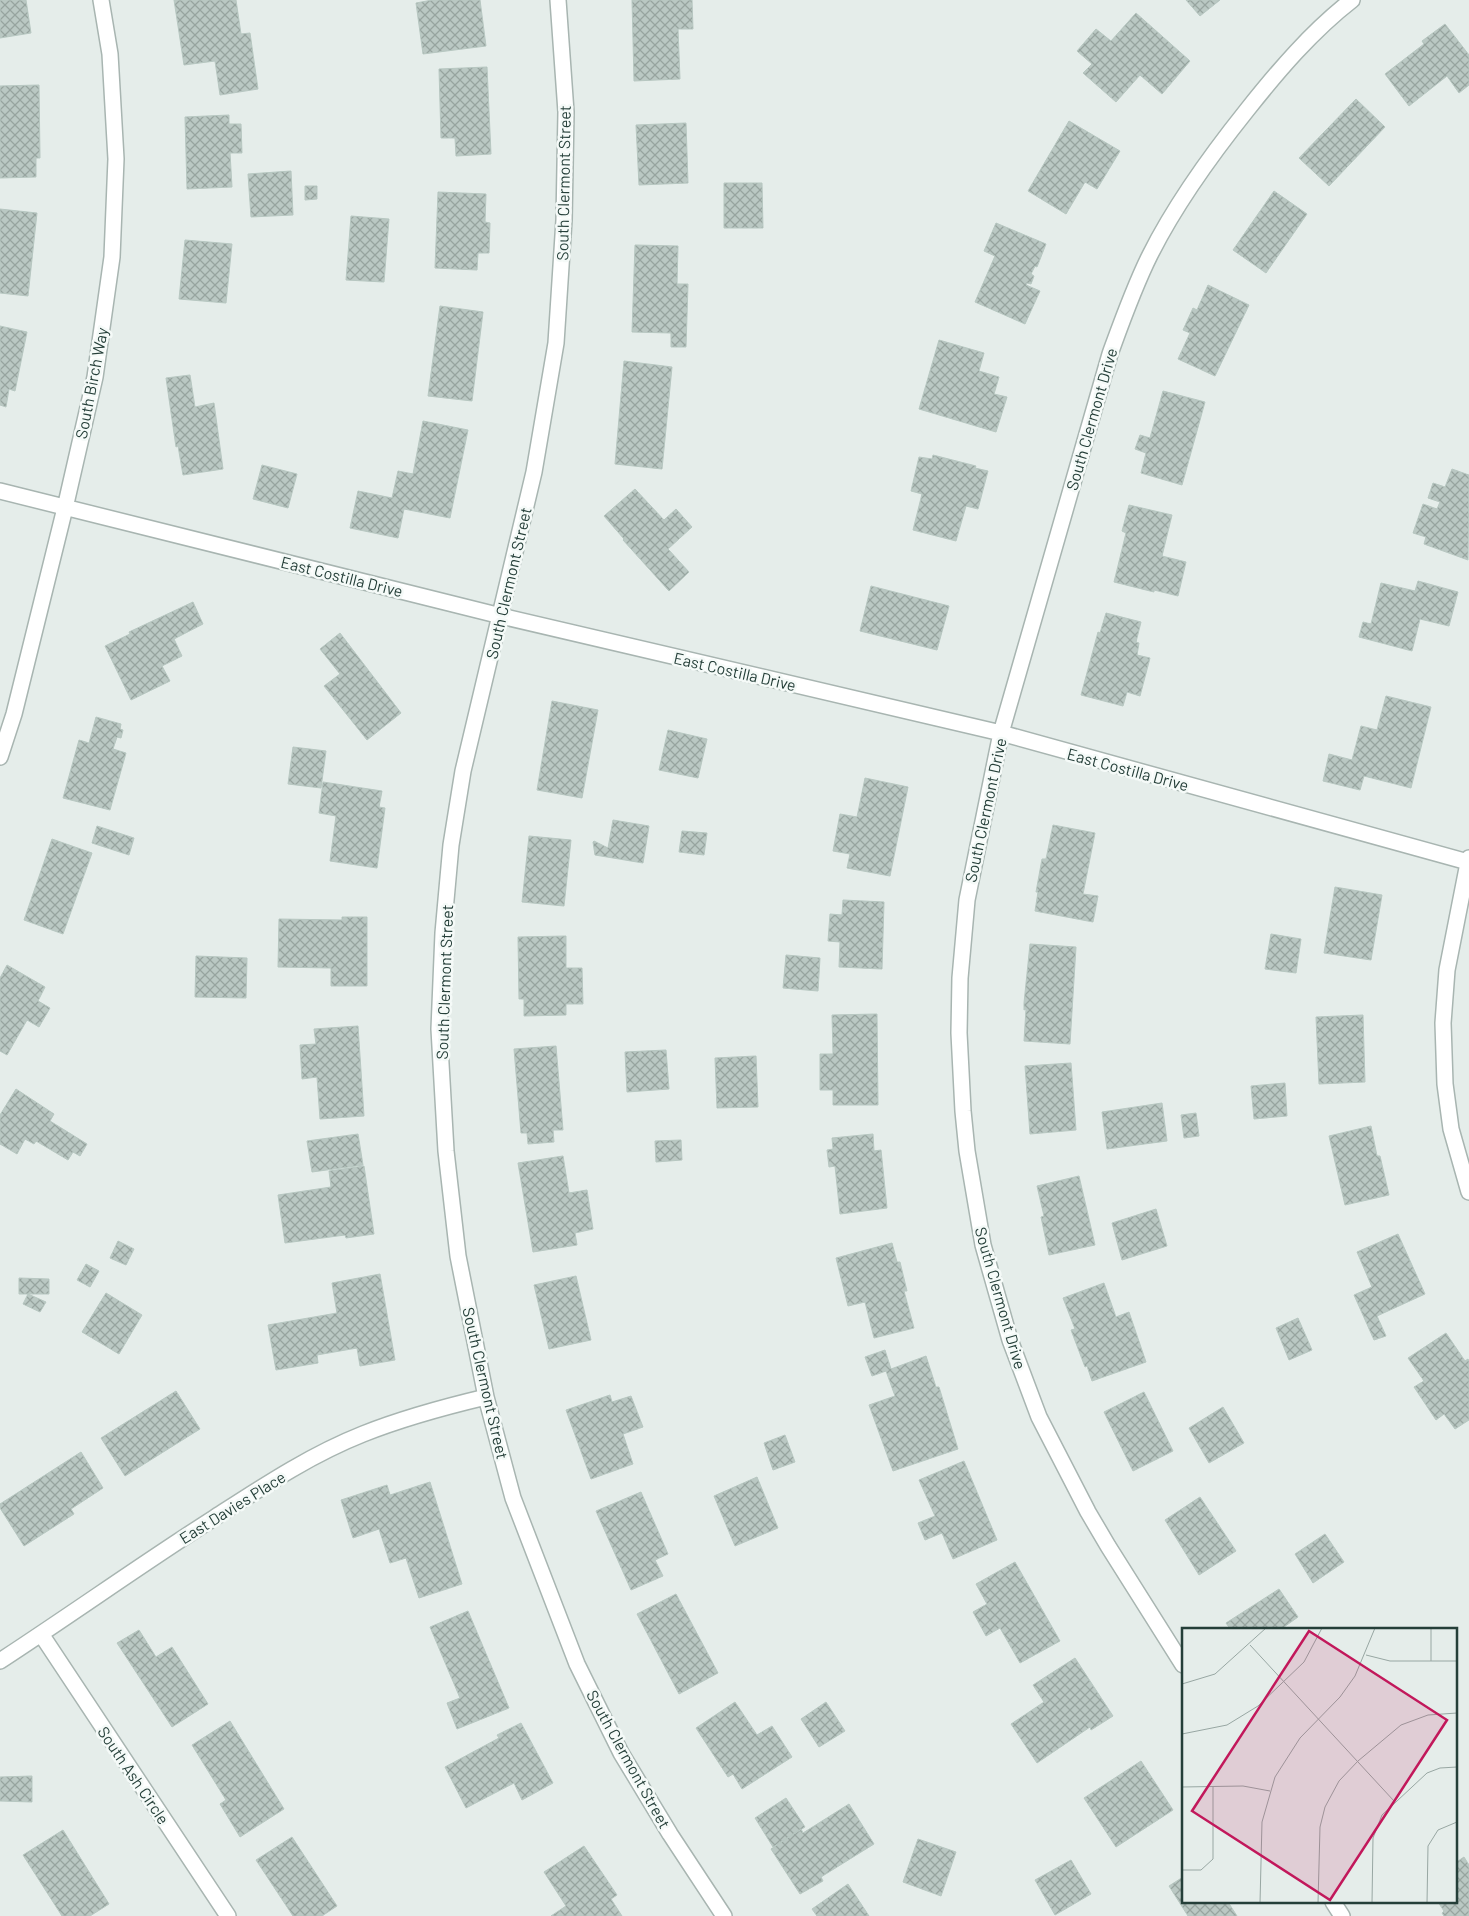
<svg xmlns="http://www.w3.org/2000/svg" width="1469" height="1916" viewBox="0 0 1469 1916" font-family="Barlow,sans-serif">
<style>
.building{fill:url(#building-cross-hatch);stroke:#b7c7c1}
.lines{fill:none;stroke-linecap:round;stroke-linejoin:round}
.street-casing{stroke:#a8b5b1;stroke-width:18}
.street{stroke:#fff;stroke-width:15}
.labels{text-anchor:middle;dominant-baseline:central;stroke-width:5;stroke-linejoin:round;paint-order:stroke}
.street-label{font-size:16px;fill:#253f39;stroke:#f5faf8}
.inset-road{fill:none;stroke:#98a7a3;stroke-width:1}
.view{fill:#c2185b;fill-opacity:0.15;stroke:#c2185b;stroke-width:2.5}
.inset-edge{fill:none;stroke:#253f39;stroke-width:2.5}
</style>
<defs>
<pattern id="building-cross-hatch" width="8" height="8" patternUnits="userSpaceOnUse" patternTransform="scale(1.25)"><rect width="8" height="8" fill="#bac8c3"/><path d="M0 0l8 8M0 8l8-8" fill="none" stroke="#97a49f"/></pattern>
</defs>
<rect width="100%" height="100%" fill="#e5edea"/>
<path class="building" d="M0,0H26L31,33L0,38Z
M174,0H236L241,34L250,33L258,89L220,95L215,61L184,65Z
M432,0H480L486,46L423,54L416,3Z
M632,0H692L693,29H678L680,79L634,81Z
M1186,0H1220L1200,16Z
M1136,13L1190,61L1162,94L1140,75L1116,102L1083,73L1092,64L1077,51L1096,29L1111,41Z
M1445,24L1469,55V85L1459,93L1447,76L1409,106L1385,74L1424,44L1422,41Z
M487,67L491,154L456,156L455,138H441L439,69Z
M39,85L40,158H36V177L0,178V86Z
M1356,99L1385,127L1329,186L1299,158Z
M229,115V124H241L242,153H230L232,187L187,189L185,117Z
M1069,121L1120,151L1097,189L1085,182L1066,214L1028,191Z
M686,123L688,183L639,185L636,125Z
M291,171L293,215L251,217L248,174Z
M724,183H762L763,228H724Z
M305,186H317V199L305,200Z
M1274,191L1307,214L1266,273L1233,250Z
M438,192L486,194L485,222L490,223L489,253H478L477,270L435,268Z
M0,209L37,213L28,296L0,293Z
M351,216L389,219L384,282L346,280Z
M996,223L1046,244L1037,267L1035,266L1031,274L1034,276L1031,284L1027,283L1026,285L1040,291L1025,324L975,302L995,256L984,251Z
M185,240L232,244L226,303L179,299Z
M635,245L678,246L677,284H688L686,347H671V333L632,332Z
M1208,285L1249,305L1215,376L1178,359L1190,333L1183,330L1193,308L1197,310Z
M440,306L483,312L472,401L428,396Z
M0,326L27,332L15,391L9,389L6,407L0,405Z
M939,340L984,353L979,371L999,377L994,394L1007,397L996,432L919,409Z
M624,361L672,367L662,469L615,464Z
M190,375L195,407L214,403L223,469L183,475L178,446L176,447L166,378Z
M1163,391L1205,402L1182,485L1141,473L1146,453L1135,449L1140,435L1150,438Z
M423,421L468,430L450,518L404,509L398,538L350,528L358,491L392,498L398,471L413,474Z
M933,455L976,466L975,468L988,471L978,509L966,506L956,541L913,530L922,494L911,491L919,457L932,459Z
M262,465L297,474L288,508L253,499Z
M1452,469L1469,475L1468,560L1424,544L1426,537L1413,533L1423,504L1437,509L1440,502L1428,498L1433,483L1445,487Z
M635,489L664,520L676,509L692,527L668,549L689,572L669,591L623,540L624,539L604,516Z
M1129,505L1172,515L1162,556L1186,562L1178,596L1154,590V592L1114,582L1126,533L1122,531Z
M1418,581L1458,592L1449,626L1420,619L1412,651L1359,637L1363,622L1371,624L1381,583L1415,591Z
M871,586L949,606L937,650L860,631Z
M193,602L203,624L174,639L182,656L162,666L170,681L131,700L105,646L130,634L129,632Z
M1106,613L1141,622L1136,642L1139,643L1137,655L1150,658L1140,696L1127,692L1123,706L1081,695L1098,632L1100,633Z
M340,633L401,713L367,740L324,686L340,674L320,649Z
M1386,696L1431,707L1411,788L1364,776L1360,790L1323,781L1329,754L1352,760L1361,726L1377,730Z
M552,701L598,710L582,798L537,790Z
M96,717L121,724L120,729L123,730L121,738L117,737L113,749L126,753L110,810L63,798L79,740L89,743Z
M668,730L707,739L698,778L659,770Z
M293,747L326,751L321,788L288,784Z
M865,778L908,787L890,876L847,868L850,854L833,851L840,814L857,817Z
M323,782L382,791L379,807L385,808L377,868L330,861L336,816L319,813Z
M613,820L649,826L643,863L595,855L593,842L594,841L608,848Z
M1053,825L1095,833L1083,894L1098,896L1093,922L1035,911L1038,892H1036L1042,859H1046Z
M97,826L134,838L129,855L92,843Z
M682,831L707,833L704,855L679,852Z
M529,836L571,840L564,906L522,902Z
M52,839L92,853L63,934L24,920Z
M1335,887L1382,895L1371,960L1324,953Z
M843,900L884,902L882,969L839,967L840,942L828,941L830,914L842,915Z
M342,917H367V986H331V968L278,967L279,919L342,920Z
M1271,934L1301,939L1296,973L1265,969Z
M566,936V968H582L583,1004H566V1015L524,1016V999H519L518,937Z
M1030,944L1076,947L1070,1044L1024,1041L1026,1009L1024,1010V1003Z
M786,955L820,958L818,991L783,988Z
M196,956L247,958L246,998L195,997Z
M7,965L45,987L38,1001L50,1008L39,1027L27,1020L7,1055L0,1051V978Z
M877,1014L878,1105H833V1090H820V1054H833L832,1015Z
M1363,1015L1365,1082L1319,1084L1316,1017Z
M358,1026L364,1116L320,1119L317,1077L302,1079L300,1045L316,1044L314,1029Z
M556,1046L563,1130H553L554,1142L528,1144L527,1133H521L514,1049Z
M666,1050L669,1089L627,1092L625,1052Z
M756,1056L758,1107L717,1108L715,1058Z
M1071,1063L1076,1130L1030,1134L1025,1066Z
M1285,1083L1287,1116L1254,1119L1251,1086Z
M16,1089L54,1114L50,1121L87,1144L80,1156L73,1152L68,1160L36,1141L34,1144L25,1139L17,1154L0,1144V1115Z
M1162,1103L1167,1141L1107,1149L1102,1112Z
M1196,1113L1199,1136L1184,1138L1181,1115Z
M1371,1126L1377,1156H1380L1389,1195L1345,1205L1329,1136Z
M358,1134L363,1165L312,1172L307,1141Z
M873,1134L874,1151L881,1150L887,1208L840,1214L835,1166L829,1167L827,1150L833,1149L832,1138Z
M681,1140L682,1160L656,1162L655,1141Z
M563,1156L569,1193L587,1190L593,1229L575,1233L577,1245L533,1252L518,1163Z
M364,1166L374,1234L346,1238L345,1235L285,1243L278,1195L331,1187L329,1171Z
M1079,1176L1095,1245L1049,1255L1041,1217L1044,1216L1037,1186Z
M1156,1209L1167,1246L1122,1260L1112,1223Z
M1398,1234L1425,1294L1377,1316L1386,1336L1374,1340L1354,1295L1372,1287L1357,1252Z
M118,1241L134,1249L126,1265L110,1258Z
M892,1243L897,1262H900L907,1291H904L914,1328L874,1338L865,1302L848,1306L836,1258Z
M86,1264L99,1271L90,1287L77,1280Z
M380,1274L395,1360L360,1366L357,1348L317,1355L318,1363L276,1370L268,1325L337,1313L332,1283Z
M576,1276L591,1340L549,1349L534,1285Z
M19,1278L49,1279V1294H19Z
M1104,1283L1116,1317L1129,1312L1146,1362L1092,1381L1087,1366L1085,1367L1071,1330L1075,1329L1063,1298Z
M106,1293L142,1315L119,1354L82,1332Z
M28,1294L46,1302L40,1312L23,1304Z
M1298,1318L1312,1350L1289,1360L1276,1328Z
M1446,1333L1465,1361L1468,1359L1469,1361V1420L1455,1429L1444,1414L1436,1420L1414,1387L1424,1381L1408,1358Z
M885,1350L891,1369L926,1356L936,1387H939L958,1449L893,1471L869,1405L895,1396L886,1371L872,1376L865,1357Z
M176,1391L200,1429L125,1476L101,1438Z
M1144,1392L1173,1451L1133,1471L1104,1412Z
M610,1395L612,1402L631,1396L643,1427L623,1434L633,1464L591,1479L566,1410Z
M1223,1407L1244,1443L1209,1463L1189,1428Z
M785,1435L795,1462L773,1470L764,1443Z
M81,1452L103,1488L71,1509L74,1514L24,1546L0,1508V1504Z
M964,1461L997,1540L953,1559L942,1533L925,1540L918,1523L935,1516L919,1480Z
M757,1477L778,1528L735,1546L714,1496Z
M430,1482L462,1584L419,1598L406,1558L390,1563L379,1529L353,1538L341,1500L387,1485L390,1495Z
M641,1492L668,1554L655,1560L663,1576L631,1590L596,1511Z
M1200,1497L1236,1551L1199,1575L1165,1520Z
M1325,1534L1344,1562L1313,1583L1295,1554Z
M1015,1562L1060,1641L1020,1663L1000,1628L986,1636L973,1612L987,1604L976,1584Z
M1279,1589L1298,1617L1284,1627L1286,1630H1231L1226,1623Z
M676,1594L718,1673L679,1694L637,1614Z
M468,1611L509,1708L457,1729L447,1703L460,1698L430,1627Z
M139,1630L156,1657L172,1647L208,1704L172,1727L117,1643Z
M1075,1658L1113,1716L1091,1730L1090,1727L1037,1763L1011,1724L1044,1702L1033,1685Z
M735,1702L757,1735L772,1726L792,1757L742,1789L733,1774L728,1777L696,1728Z
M826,1702L845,1731L819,1747L801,1719Z
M230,1721L284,1809L240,1837L220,1804L226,1800L192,1745Z
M521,1723L553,1783L522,1800L514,1783L466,1808L445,1767L499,1738L497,1735Z
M1141,1761L1173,1810L1116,1847L1084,1798Z
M32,1776V1802L0,1801V1777Z
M786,1798L805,1827L773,1847L755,1818Z
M849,1804L874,1844L821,1877L823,1881L800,1894L771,1849L801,1829L803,1833Z
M63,1830L109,1904L90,1916H62L23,1855Z
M292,1837L337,1906L322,1916H293L256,1860Z
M918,1839L956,1852L941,1896L903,1882Z
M584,1846L617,1895L611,1899L622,1916H551L566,1906L544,1872Z
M1464,1857L1469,1865V1916H1444L1442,1913L1444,1911L1438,1902H1455V1863Z
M1071,1860L1091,1894L1055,1915L1035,1880Z
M1183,1877V1902H1228L1237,1916H1188L1169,1886Z
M848,1884L869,1916H817L812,1909Z"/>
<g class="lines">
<defs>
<path id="street" d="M558,0L566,112L564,220L556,343L534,472L463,771L451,845L443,933L439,1029L446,1151L458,1256L486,1397L513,1498L577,1664L621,1753L670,1834L724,1916
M0,491L501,616L1001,733L1468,862
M0,757L14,714L65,508L95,377L112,257L116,159L110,54L101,0
M1469,858L1447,970L1443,1023L1445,1084L1451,1129L1469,1192
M41,1634L228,1916
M0,1661C72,1614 142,1564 214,1518C262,1487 310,1455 363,1434C403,1418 444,1407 486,1397
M1183,1665L1108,1546L1088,1512L1039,1417L1010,1340L983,1245L967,1151L963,1111L959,1033L960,978L967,900L1001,733L1110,354C1122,321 1134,287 1150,255C1176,203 1211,155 1247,110C1278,71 1312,31 1352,0
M1333,1902L1342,1916"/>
</defs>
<use href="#street" class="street-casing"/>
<use href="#street" class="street"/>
</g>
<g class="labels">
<g class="street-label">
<text transform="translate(563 183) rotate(-89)">South Clermont Street</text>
<text transform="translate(91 383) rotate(-79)">South Birch Way</text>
<text transform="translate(1091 419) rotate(-74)">South Clermont Drive</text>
<text transform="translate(342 576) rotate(14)">East Costilla Drive</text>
<text transform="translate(508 583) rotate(-77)">South Clermont Street</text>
<text transform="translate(735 671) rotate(13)">East Costilla Drive</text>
<text transform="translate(1128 769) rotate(15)">East Costilla Drive</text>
<text transform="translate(985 810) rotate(-78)">South Clermont Drive</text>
<text transform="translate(444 982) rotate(-88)">South Clermont Street</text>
<text transform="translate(1001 1298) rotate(74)">South Clermont Drive</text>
<text transform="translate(486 1383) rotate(77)">South Clermont Street</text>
<text transform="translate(232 1507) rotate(-32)">East Davies Place</text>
<text transform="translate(629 1759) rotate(61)">South Clermont Street</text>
<text transform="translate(134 1775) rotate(56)">South Ash Circle</text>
</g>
</g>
<g transform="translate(1182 1628)">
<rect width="275" height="275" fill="#e5edea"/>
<path class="inset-road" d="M249,0V33M68,17L212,173M184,27L208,33H275M0,56L33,46L84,0M0,106L45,97L76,78L122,34L140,0M0,159L61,158L88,163M0,242H19L31,231V159M78,275L80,194L93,149L118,110L158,69L173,48L193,0M136,275L138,199L143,179L157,153L176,133L219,97L246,87L275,85M190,275L191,210L200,187L245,145L258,140L275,139M245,275L246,218L256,202L275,194"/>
<path class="view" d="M127,3L265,92L148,272L10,183Z"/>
<rect width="275" height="275" class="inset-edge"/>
</g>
</svg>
